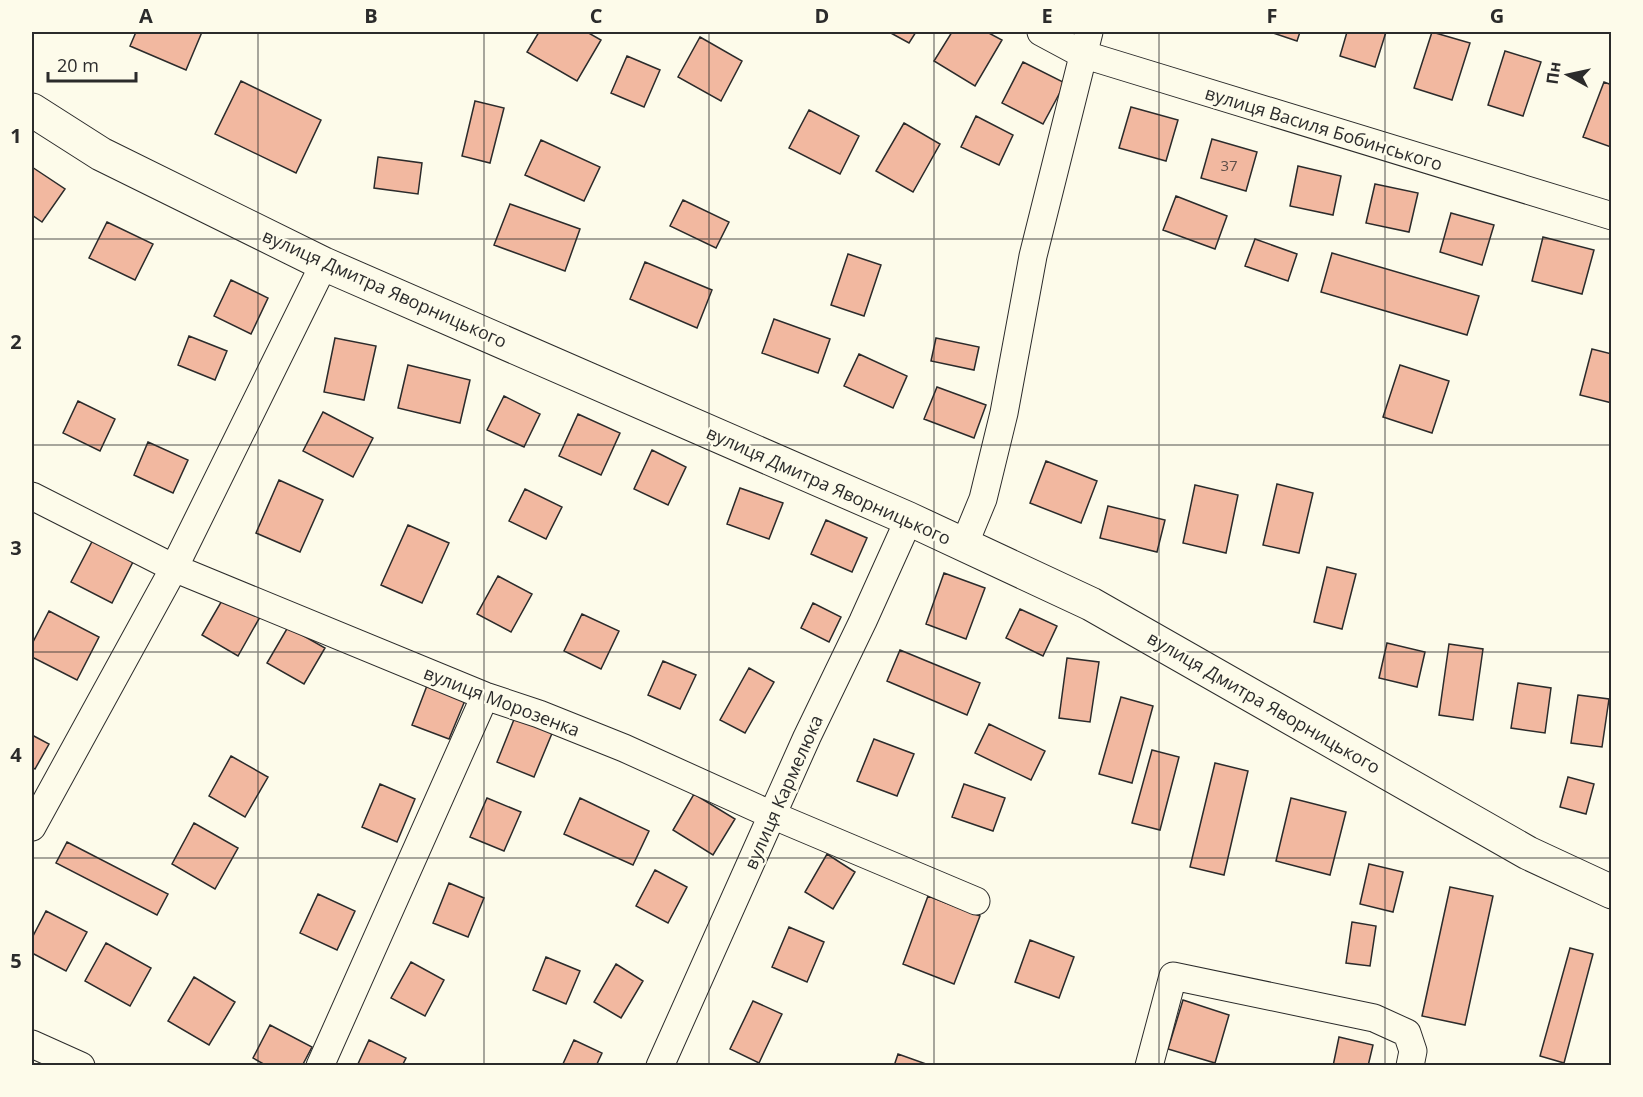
<svg xmlns="http://www.w3.org/2000/svg" width="1643" height="1097" viewBox="0 0 1643 1097" font-family="'Open Sans',sans-serif">
<style>
.building{fill:#f2b8a0;stroke:#2b2b2b;stroke-width:1.5}
.lines{fill:none;stroke-linecap:round;stroke-linejoin:round}
.minor-casing{stroke:#2b2b2b;stroke-width:29}
.tertiary-casing{stroke:#2b2b2b;stroke-width:35}
.minor{stroke:#fdfbea;stroke-width:27}
.tertiary{stroke:#fdfbea;stroke-width:33}
.grid{fill:none;stroke:#2b2b2b;stroke-width:1.5;stroke-opacity:0.55}
.labels{text-anchor:middle;dominant-baseline:central;stroke-width:4.5;stroke-linejoin:round;paint-order:stroke}
.number-label{font-size:15px;fill:#5d4e48}
.street-label{font-size:18px;fill:#2b2b2b;stroke:#fdfbea}
.neatline{fill:none;stroke:#2b2b2b;stroke-width:2}
.grid-label{font-size:20px;text-anchor:middle;font-weight:bold;fill:#2b2b2b}
</style>
<rect width="100%" height="100%" fill="#fdfbea"/>
<path class="building" d="M136,32H202L186,70L130,46Z
M539,32H587L601,40L577,81L527,52Z
M889,32H916L909,43Z
M952,32H987L1002,40L975,86L934,61Z
M1270,32H1300L1297,41Z
M1347,32H1386L1375,67L1340,56Z
M1432,32L1470,43L1452,100L1414,88Z
M700,37L742,61L721,101L678,77Z
M1505,51L1541,62L1523,116L1488,105Z
M627,56L660,70L644,107L611,93Z
M1023,62L1065,83L1043,124L1002,103Z
M241,81L321,120L296,173L215,134Z
M1604,82L1612,85L1611,147L1583,137Z
M475,101L504,108L490,163L462,156Z
M1131,107L1178,120L1166,161L1119,148Z
M809,110L859,136L840,174L789,148Z
M976,116L1013,135L999,165L961,147Z
M904,123L940,144L913,192L876,171Z
M1212,139L1257,152L1246,191L1201,178Z
M541,140L600,167L584,201L525,175Z
M378,157L422,163L418,194L374,188Z
M1298,166L1341,176L1333,215L1290,206Z
M32,167L65,189L42,222L32,215Z
M1375,184L1418,193L1409,232L1366,223Z
M1176,196L1227,216L1215,249L1163,230Z
M683,200L729,222L716,248L670,226Z
M510,204L580,229L565,271L494,245Z
M1451,213L1494,225L1482,265L1440,252Z
M107,222L153,244L135,280L89,258Z
M1543,237L1594,250L1582,294L1532,281Z
M1255,239L1297,254L1288,281L1245,266Z
M1332,253L1479,296L1467,335L1321,292Z
M848,254L881,265L864,316L831,305Z
M645,262L712,290L697,328L630,299Z
M231,280L268,298L251,334L214,316Z
M774,319L830,339L818,373L762,353Z
M189,336L227,351L215,380L178,365Z
M335,338L376,346L364,400L324,392Z
M936,338L979,347L974,370L931,361Z
M1592,349L1612,354V403L1580,395Z
M859,354L907,376L893,408L844,386Z
M408,365L470,380L460,423L398,408Z
M1400,365L1449,381L1432,433L1383,417Z
M937,387L986,405L974,438L924,419Z
M504,396L540,414L524,447L487,430Z
M78,401L115,419L100,451L63,433Z
M323,412L373,438L353,477L303,451Z
M578,414L620,433L601,475L559,456Z
M148,442L188,460L173,493L134,475Z
M652,450L686,467L668,505L634,489Z
M1046,461L1097,481L1081,523L1030,503Z
M279,480L323,500L300,552L256,533Z
M1277,484L1313,493L1299,553L1263,545Z
M1195,485L1238,495L1226,553L1183,543Z
M740,488L783,503L769,539L727,524Z
M525,489L562,507L546,539L509,521Z
M1108,506L1165,520L1157,552L1100,538Z
M826,520L867,538L852,572L811,554Z
M408,525L449,543L422,603L381,585Z
M96,534L136,556L112,603L71,582Z
M1327,567L1356,574L1342,629L1314,622Z
M944,573L985,588L966,639L926,624Z
M498,576L532,594L511,632L477,614Z
M224,597L260,617L238,656L202,635Z
M813,603L841,617L829,642L801,628Z
M1020,609L1057,626L1043,656L1006,638Z
M49,611L99,637L77,680L32,657V644Z
M582,614L619,631L601,669L564,651Z
M288,627L325,648L304,684L267,663Z
M1387,643L1425,652L1417,687L1379,678Z
M1449,644L1483,649L1473,720L1439,715Z
M900,650L980,683L967,715L887,681Z
M1067,658L1099,662L1090,722L1059,718Z
M663,661L696,675L680,709L648,695Z
M749,668L774,682L745,733L720,720Z
M428,683L466,698L449,739L412,725Z
M1518,683L1551,688L1545,733L1511,728Z
M1578,695L1609,699L1602,747L1571,743Z
M1121,697L1153,706L1132,783L1099,774Z
M515,717L553,731L534,777L497,762Z
M989,724L1045,751L1031,780L975,753Z
M32,735L49,744L35,769L32,767Z
M874,739L914,754L897,796L857,781Z
M1152,750L1179,757L1160,830L1132,823Z
M231,756L268,777L245,817L209,796Z
M1215,763L1248,771L1224,875L1190,867Z
M1568,777L1594,784L1586,814L1560,807Z
M380,784L415,799L397,842L362,827Z
M964,784L1005,798L993,831L952,817Z
M694,794L735,819L713,855L673,830Z
M487,798L521,812L504,851L470,837Z
M580,798L649,831L633,865L564,834Z
M1291,798L1346,812L1330,875L1276,861Z
M194,823L238,848L215,889L172,864Z
M67,842L168,894L157,915L56,863Z
M827,854L855,872L833,909L805,892Z
M1369,864L1403,872L1393,912L1360,904Z
M655,870L687,887L668,923L636,906Z
M449,883L484,898L468,937L433,923Z
M1450,887L1493,896L1465,1025L1422,1016Z
M318,894L355,911L337,950L300,933Z
M928,896L980,916L954,984L903,964Z
M46,911L87,932L66,971L32,953V938Z
M1352,922L1376,926L1370,966L1346,963Z
M789,927L824,942L807,982L772,967Z
M1030,940L1074,957L1059,998L1015,982Z
M106,943L151,968L130,1006L85,981Z
M1570,948L1593,954L1564,1063L1540,1056Z
M546,957L580,971L566,1004L533,990Z
M411,962L444,980L425,1016L391,998Z
M616,964L643,981L621,1018L594,1002Z
M194,977L235,1002L209,1045L168,1021Z
M1183,1000L1229,1015L1215,1063L1168,1049Z
M753,1001L782,1014L759,1063L730,1049Z
M270,1025L312,1047L302,1066H267L253,1058Z
M1339,1037L1373,1045L1368,1066H1333Z
M369,1040L406,1058L402,1066H357Z
M574,1040L602,1053L596,1066H562Z
M898,1054L929,1065V1066H894Z"/>
<g class="lines">
<defs>
<path id="minor" d="M1041,32L1082,54L1612,216
M32,496L174,568L485,696L539,714L624,748L772,815L976,901
M964,545L983,499L1004,413L1033,256L1089,32
M32,827L174,568L324,264
M32,1044L81,1066
M320,1066L485,696
M660,1066L807,737L863,621L909,519
M1149,1066L1173,976L1374,1018L1407,1033L1413,1051L1410,1066"/>
<path id="tertiary" d="M32,110L101,154L324,264L909,519L1091,604L1528,853L1612,892"/>
</defs>
<use href="#minor" class="minor-casing"/>
<use href="#tertiary" class="tertiary-casing"/>
<use href="#minor" class="minor"/>
<use href="#tertiary" class="tertiary"/>
</g>
<path class="grid" d="M258,32V1066M484,32V1066M709,32V1066M934,32V1066M1159,32V1066M1385,32V1066M32,239H1612M32,445H1612M32,652H1612M32,858H1612"/>
<g class="labels">
<g class="number-label">
<text x="1229" y="165">37</text>
</g>
<g class="street-label">
<text transform="translate(1324 128) rotate(17)">вулиця Василя Бобинського</text>
<text transform="translate(385 288) rotate(24)">вулиця Дмитра Яворницького</text>
<text transform="translate(829 485) rotate(24)">вулиця Дмитра Яворницького</text>
<text transform="translate(502 701) rotate(21)">вулиця Морозенка</text>
<text transform="translate(1264 702) rotate(30)">вулиця Дмитра Яворницького</text>
<text transform="translate(783 792) rotate(-66)">вулиця Кармелюка</text>
</g>
</g>
<rect width="1643" height="1097" fill="none" stroke="#fdfbea" stroke-width="66"/>
<g transform="translate(1568 75) rotate(278)" stroke="#fdfbea" stroke-width="4.5" paint-order="stroke">
<path d="M0-4.5L10 22L0 15L-10 22Z" fill="#2b2b2b"/>
<text y="-9" font-size="16" font-weight="bold" text-anchor="middle" fill="#2b2b2b">Пн</text>
</g>
<path d="M48 72v9h88v-9" fill="none" stroke="#2b2b2b" stroke-width="3"/>
<text x="57" y="72" font-size="18" fill="#2b2b2b" stroke="#fdfbea" stroke-width="4.5" paint-order="stroke">20 m</text>
<rect x="33" y="33" width="1577" height="1031" class="neatline"/>
<g class="grid-label">
<text x="146" y="23">A</text>
<text x="371" y="23">B</text>
<text x="596" y="23">C</text>
<text x="822" y="23">D</text>
<text x="1047" y="23">E</text>
<text x="1272" y="23">F</text>
<text x="1497" y="23">G</text>
<text x="16" y="143">1</text>
<text x="16" y="349">2</text>
<text x="16" y="555">3</text>
<text x="16" y="762">4</text>
<text x="16" y="968">5</text>
</g>
</svg>
